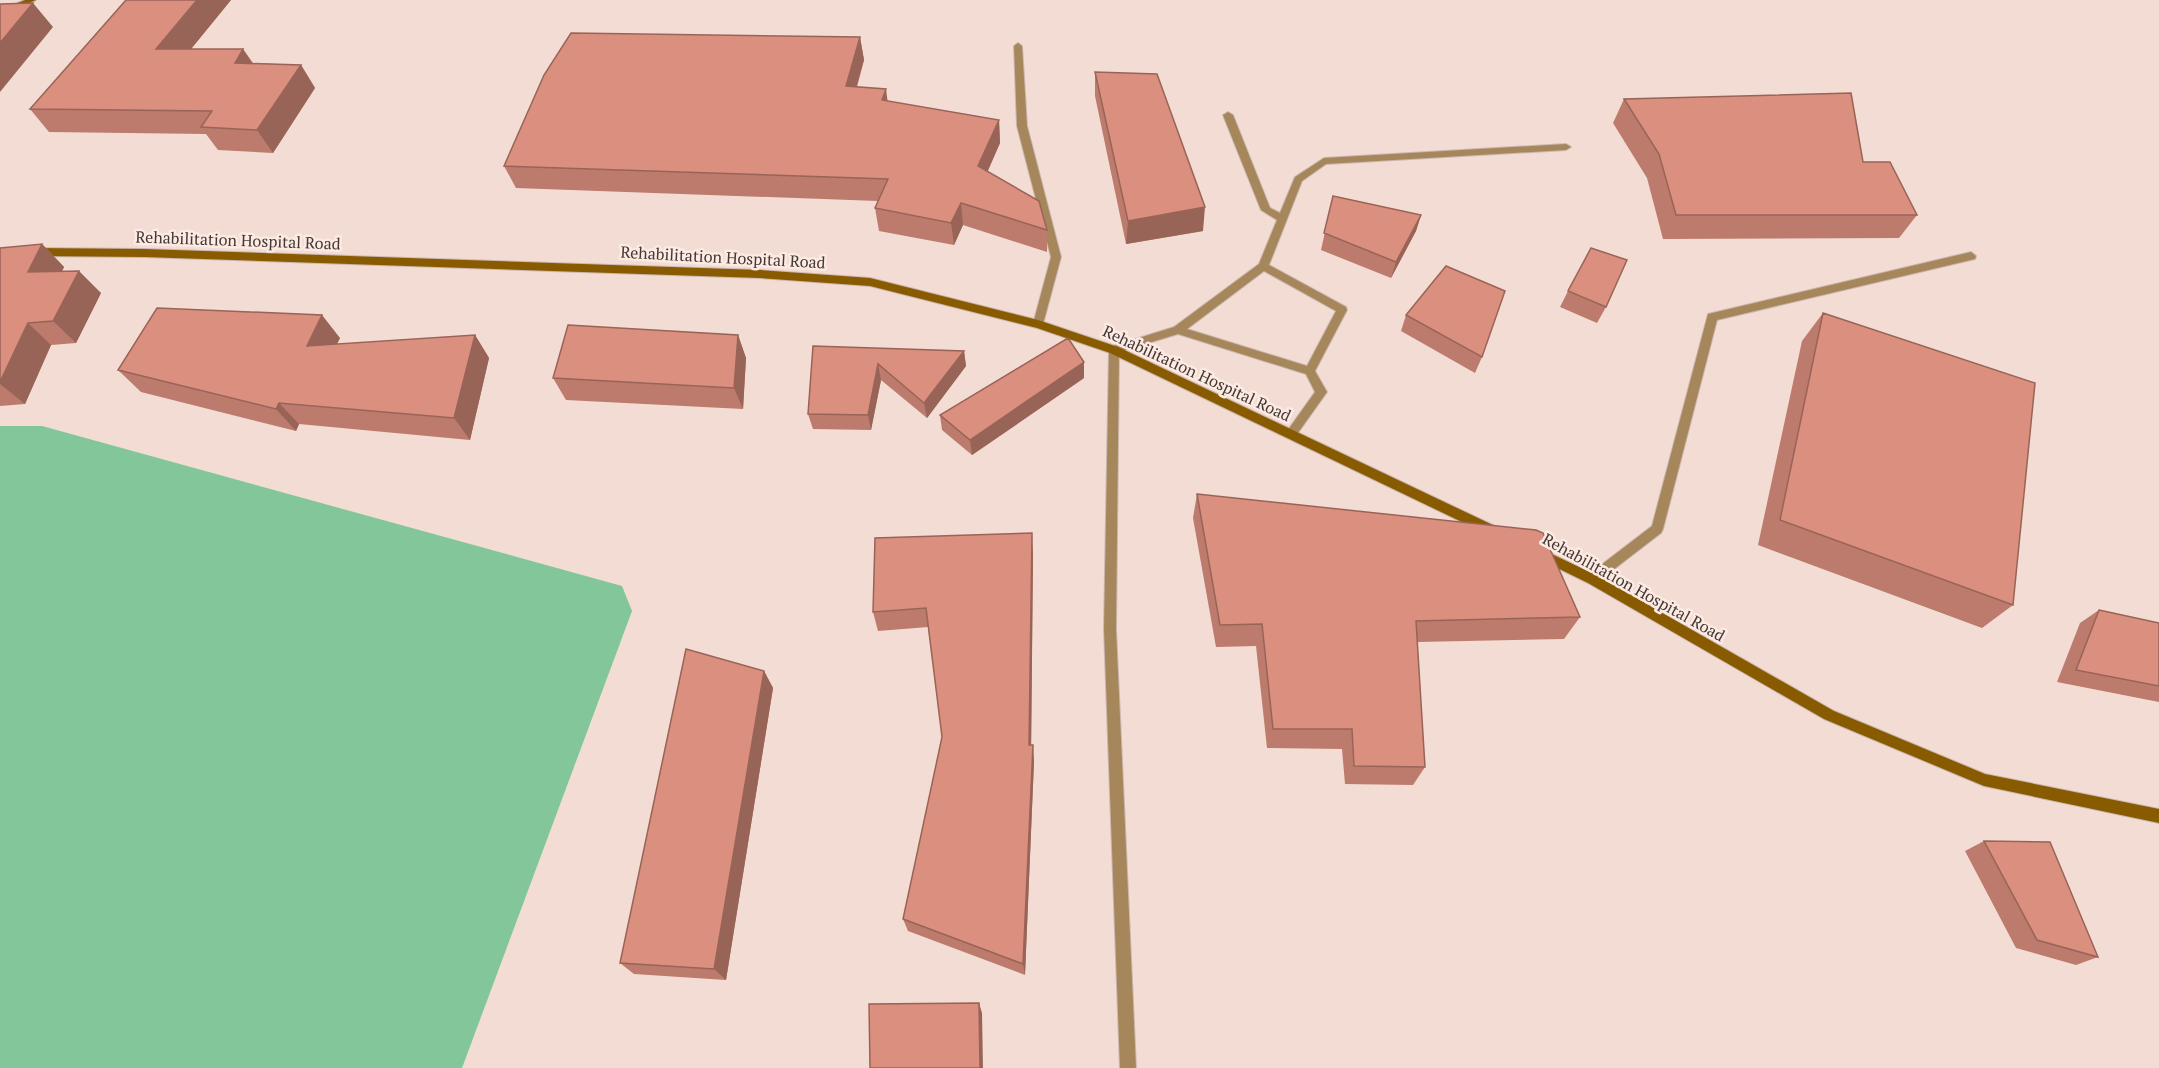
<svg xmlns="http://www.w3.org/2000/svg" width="2159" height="1068" viewBox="0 0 2159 1068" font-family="'PT Serif',serif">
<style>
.green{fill:#82c699}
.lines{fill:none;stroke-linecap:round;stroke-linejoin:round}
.lane-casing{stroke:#ccb8b0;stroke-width:2}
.secondary-casing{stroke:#ccb8b0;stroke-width:2}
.lane{fill:#a6875c;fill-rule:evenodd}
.secondary{fill:#885b00;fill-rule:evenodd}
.wall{fill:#bc7b6c}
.shaded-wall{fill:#996458}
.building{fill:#db8f7e;stroke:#996458;stroke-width:1.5}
.labels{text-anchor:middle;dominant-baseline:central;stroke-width:5;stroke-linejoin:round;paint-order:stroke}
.street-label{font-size:16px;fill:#423935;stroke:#fdeae3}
</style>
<rect width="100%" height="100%" fill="#f3dcd3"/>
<path class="green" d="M0,426H42L622,586L632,611L462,1068H0Z"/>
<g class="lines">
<defs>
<path id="lane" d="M1018,43L1022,46L1027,126L1061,257L1043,324L1038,328L1033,324L1051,257L1017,126L1014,46Z
M1228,112L1233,115L1270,208L1280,213L1295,177L1324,158L1566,144L1571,147L1566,150L1326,164L1302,181L1269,265L1346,307L1347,310L1315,371L1327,392L1295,437L1291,438L1285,434L1315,392L1306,374L1178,334L1119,352L1116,629L1136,1068H1120L1104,629L1109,350L1110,347L1174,327L1259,264L1277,220L1261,210L1223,115ZM1264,271L1336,311L1307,366L1187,329Z
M1971,252L1976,256L1975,259L1717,320L1663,529L1661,533L1596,583L1592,584L1588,583L1586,579L1588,575L1652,526L1708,314Z"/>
<path id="secondary" d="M25,0H36L0,16V10Z
M34,248L144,249L760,270L870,278L1038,320L1118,347L1497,527L1499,531L1497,535H1489L1110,353L1037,328L870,286L760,278L144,257L34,256L29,252Z
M1541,549L1596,575L1834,711L1985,774L2159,809V823L1984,786L1824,719L1588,583L1537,558L1535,554L1537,550Z"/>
</defs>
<use href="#lane" class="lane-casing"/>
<use href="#secondary" class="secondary-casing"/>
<use href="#lane" class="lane"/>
<use href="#secondary" class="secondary"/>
</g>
<path class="wall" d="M231,0L191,49H243L253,63L301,65L315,88L273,153L218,150L206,134L49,132L30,109Z
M860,37L864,60L857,87L887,101L999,120L1000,143L987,172L1047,230V252L963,225L954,245L879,231L875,208L878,201L516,188L504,166Z
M1095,72L1203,231L1126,244L1095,96Z
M1624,99L1863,162L1917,215L1899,238L1663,239L1647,178L1613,123Z
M1333,196L1421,215L1416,231L1391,278L1321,250Z
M42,244L64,267L62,271L101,293L76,343L51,345L25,404L0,406V248Z
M1568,291L1606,307L1597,323L1560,307Z
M1823,313L2013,605L1982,628L1758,545L1802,341Z
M1406,315L1482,357L1475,373L1401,331Z
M475,335L489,358L470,440L299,424L296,431L141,392L118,370L340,338L336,345Z
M738,335L746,358L743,409L566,400L553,378Z
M813,346L964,351L966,366L927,418L881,380L871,430L813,429L808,414Z
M1084,378L972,455L942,430L940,415Z
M1197,494L1580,617L1564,639L1417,642L1425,767L1413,785L1345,784L1342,749L1267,748L1256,646L1216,647L1193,518Z
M1033,553L1031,745L1034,761L1025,975L908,931L903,919L942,737L928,627L878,631L873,612Z
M2099,610L2159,623V702L2057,682L2080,623Z
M764,671L773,688L726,980L634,974L620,963Z
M1984,841L2098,957L2076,965L2016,948L1965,851Z"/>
<path class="shaded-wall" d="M197,0H231L173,71L156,49Z
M33,3L53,27L0,92V43Z
M860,37L864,60L850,109L846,86Z
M243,49L258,72L235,63Z
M301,65L315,88L273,153L257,130Z
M886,89L889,112L882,100Z
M999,120L1000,143L980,189L978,166Z
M961,203L963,225L954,245L951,223Z
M1205,207L1203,231L1126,244L1128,221Z
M1421,215L1416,231L1391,278L1396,262Z
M42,244L64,267L51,295L28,272Z
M79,271L101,293L76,343L53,321Z
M322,315L340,338L325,369L307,346Z
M28,323L51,345L25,404L0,384V382Z
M475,335L489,358L470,440L454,418Z
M738,335L746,358L743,409L734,388Z
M964,351L966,366L927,418L924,403Z
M1084,362V378L972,455L970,440Z
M878,364L881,380L871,430L868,415Z
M279,403L299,424L296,431L276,409Z
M1032,533L1033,553L1031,762L1029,745Z
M764,671L773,688L726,980L714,969Z
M1033,745L1034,761L1025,975L1023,964Z
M979,1003L982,1013L983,1068H980Z"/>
<path class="building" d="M126,0H197L156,49H243L235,63L301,65L257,130L201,127L212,111L30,109Z
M33,3L0,43V4Z
M571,33L860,37L846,86L886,89L882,100L999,120L978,166L1039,201L1047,230L961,203L951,223L875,208L888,179L504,166L544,75Z
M1095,72L1157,74L1205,207L1128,221Z
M1851,93L1863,162H1890L1917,215H1676L1659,154L1624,99Z
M1333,196L1421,215L1396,262L1324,233Z
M42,244L28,272L79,271L53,321L28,323L0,382V248Z
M1591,248L1627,260L1606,307L1568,291Z
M1446,266L1505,291L1482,357L1406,315Z
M157,308L322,315L307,346L475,335L454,418L279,403L276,409L118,370Z
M1823,313L2035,383L2013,605L1780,520Z
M568,325L738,335L734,388L553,378Z
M1068,338L1084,362L970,440L940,415Z
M813,346L964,351L924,403L878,364L868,415L808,414Z
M1197,494L1536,530L1543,533L1580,617L1416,621L1425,767L1354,766L1352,729H1273L1262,624L1220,625Z
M1032,533L1029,745H1033L1023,964L903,919L942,737L926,608L873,612L875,538Z
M2099,610L2159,623V686L2076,670Z
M686,649L764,671L714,969L620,963Z
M1984,841L2050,842L2098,957L2037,940Z
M979,1003L980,1068H870L869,1004Z"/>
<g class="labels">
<g class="street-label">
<text transform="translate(238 240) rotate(2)">Rehabilitation Hospital Road</text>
<text transform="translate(723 257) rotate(3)">Rehabilitation Hospital Road</text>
<text transform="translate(1197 373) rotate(25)">Rehabilitation Hospital Road</text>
<text transform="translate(1634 587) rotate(29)">Rehabilitation Hospital Road</text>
</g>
</g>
</svg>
